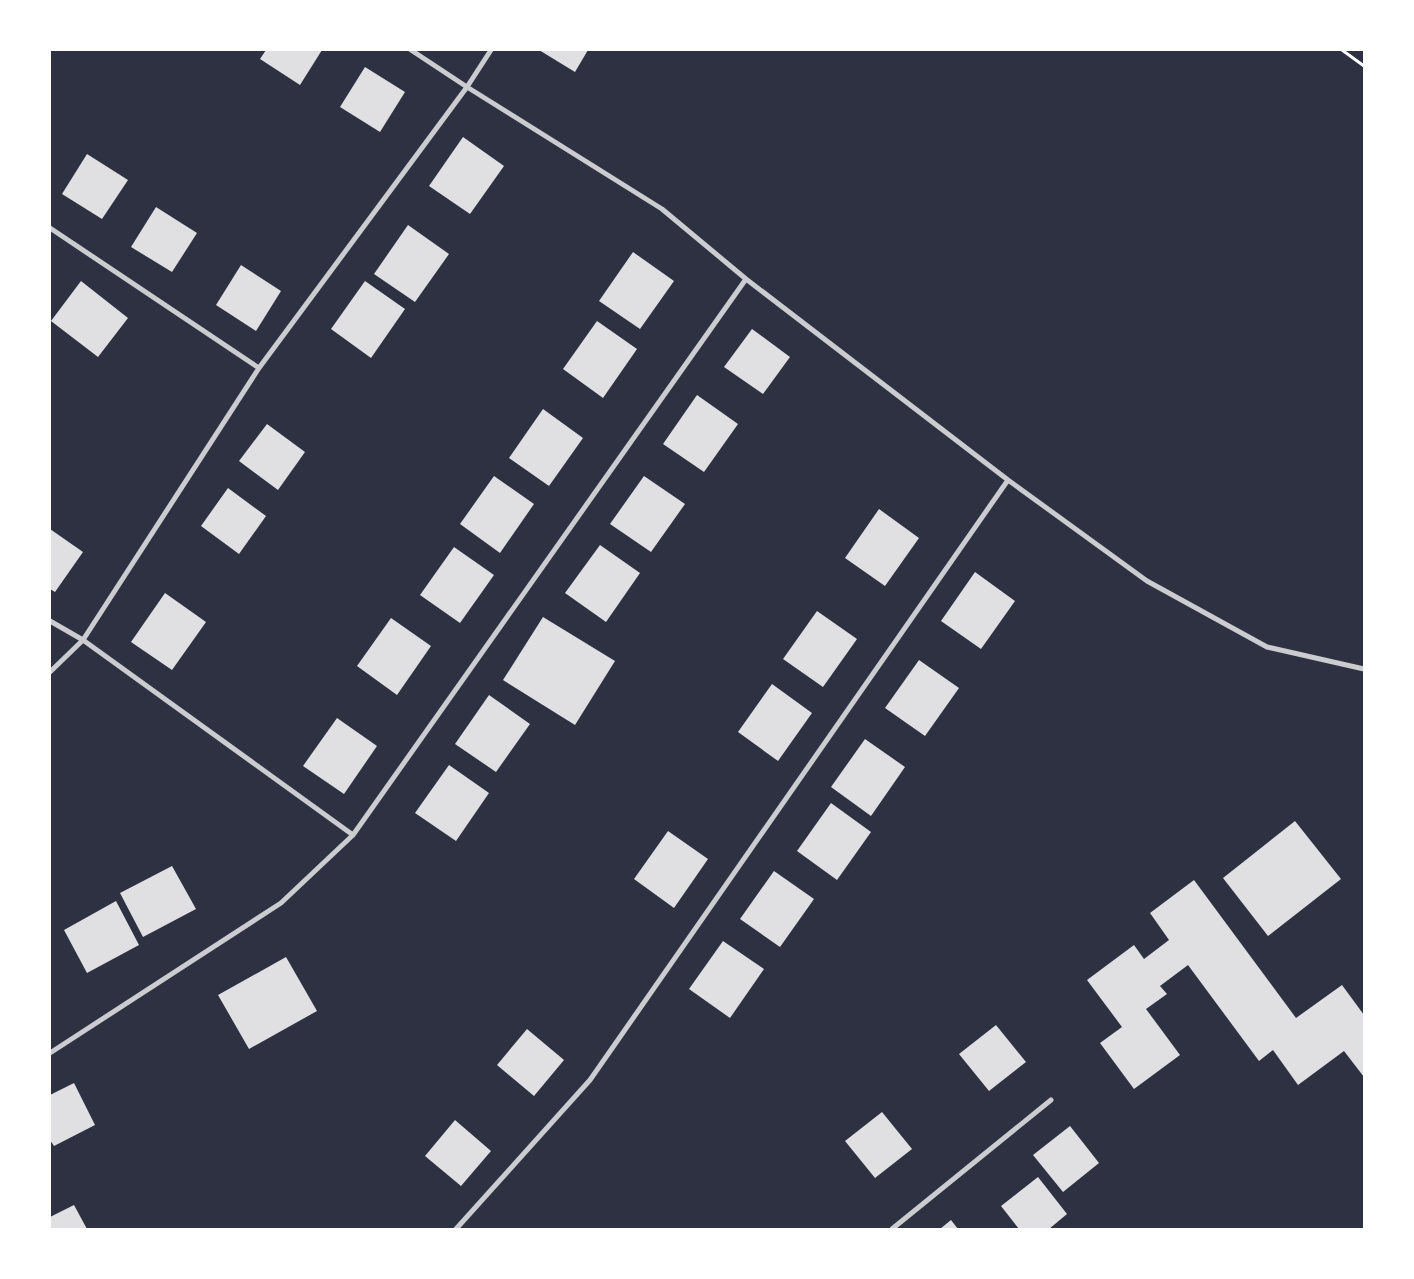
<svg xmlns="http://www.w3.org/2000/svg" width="1414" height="1279" viewBox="0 0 1414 1279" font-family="Manrope,sans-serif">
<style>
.building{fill:#e0e0e3}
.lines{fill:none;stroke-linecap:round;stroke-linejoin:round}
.path{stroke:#fff;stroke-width:3}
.minor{stroke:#caccd0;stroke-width:5}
</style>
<rect width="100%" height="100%" fill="#2d3142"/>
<path class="building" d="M266,50H322L300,85L260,59Z
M539,50H588L575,72Z
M365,67L405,92L380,132L340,107Z
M463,137L504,166L470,214L429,186Z
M87,154L128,180L102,219L62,194Z
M156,207L197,233L172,272L131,247Z
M408,225L449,254L415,302L374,274Z
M633,252L674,281L640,329L599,301Z
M241,265L281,291L256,331L216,305Z
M81,281L128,318L98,357L51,321Z
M365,281L405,309L371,358L331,329Z
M597,321L637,349L603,398L563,369Z
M752,329L790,357L763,394L724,367Z
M697,395L738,424L704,472L663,444Z
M543,409L583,438L549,486L509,458Z
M267,424L305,452L278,490L239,461Z
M494,476L534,504L500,553L460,524Z
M644,476L685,504L651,552L610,524Z
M228,488L266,516L239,554L201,526Z
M879,509L919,538L885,586L845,558Z
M50,529L83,552L55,592L50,589Z
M600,545L640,573L606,622L565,593Z
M454,547L494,575L460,623L420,595Z
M975,572L1015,601L981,649L941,621Z
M165,593L206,622L172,670L131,642Z
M817,611L857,639L823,687L783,659Z
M543,617L615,661L575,725L503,680Z
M391,618L431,646L397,695L357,666Z
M919,660L959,688L925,736L885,708Z
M772,684L812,713L778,761L738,732Z
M489,695L530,724L496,772L455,744Z
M337,718L377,746L344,794L303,766Z
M865,739L905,767L871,816L831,787Z
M449,765L489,793L456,841L415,813Z
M831,803L871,832L837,880L797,851Z
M1295,821L1341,879L1268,936L1223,878Z
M668,831L708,859L674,908L634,879Z
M172,866L196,909L143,937L120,893Z
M774,871L814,899L780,947L740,919Z
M1194,880L1296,1018L1342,985L1364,1015V1077L1344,1051L1298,1085L1273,1050L1259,1061L1188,965L1160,986L1167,994L1146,1009L1180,1055L1134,1089L1100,1043L1122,1027L1087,980L1134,945L1144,959L1169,940L1150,913Z
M116,901L139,945L87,973L64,930Z
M723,941L764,969L730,1018L689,989Z
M286,957L317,1011L249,1049L218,995Z
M996,1025L1026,1062L989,1091L959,1054Z
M527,1029L564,1060L534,1096L497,1065Z
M74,1083L95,1125L54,1146L50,1140V1095Z
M882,1112L912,1149L875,1178L845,1141Z
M455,1120L491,1151L461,1186L425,1156Z
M1070,1126L1099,1163L1063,1192L1033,1155Z
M1038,1177L1067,1214L1049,1229H1019L1001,1206Z
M74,1205L87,1229H50V1217Z
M951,1220L958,1229H940Z"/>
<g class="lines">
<path class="path" d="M1342,50L1364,66"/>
<path class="minor" d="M411,50L467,87L662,209L746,279L1008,480L1147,581L1267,647L1364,669
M50,228L259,368
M50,621L83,640L353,835
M50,672L83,640L259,368L467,87L491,50
M50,1053L281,903L353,835L746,279
M456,1229L590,1080L1008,480
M892,1229L1051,1100"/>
</g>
<rect width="1414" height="1279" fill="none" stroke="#ffffff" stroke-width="102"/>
</svg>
